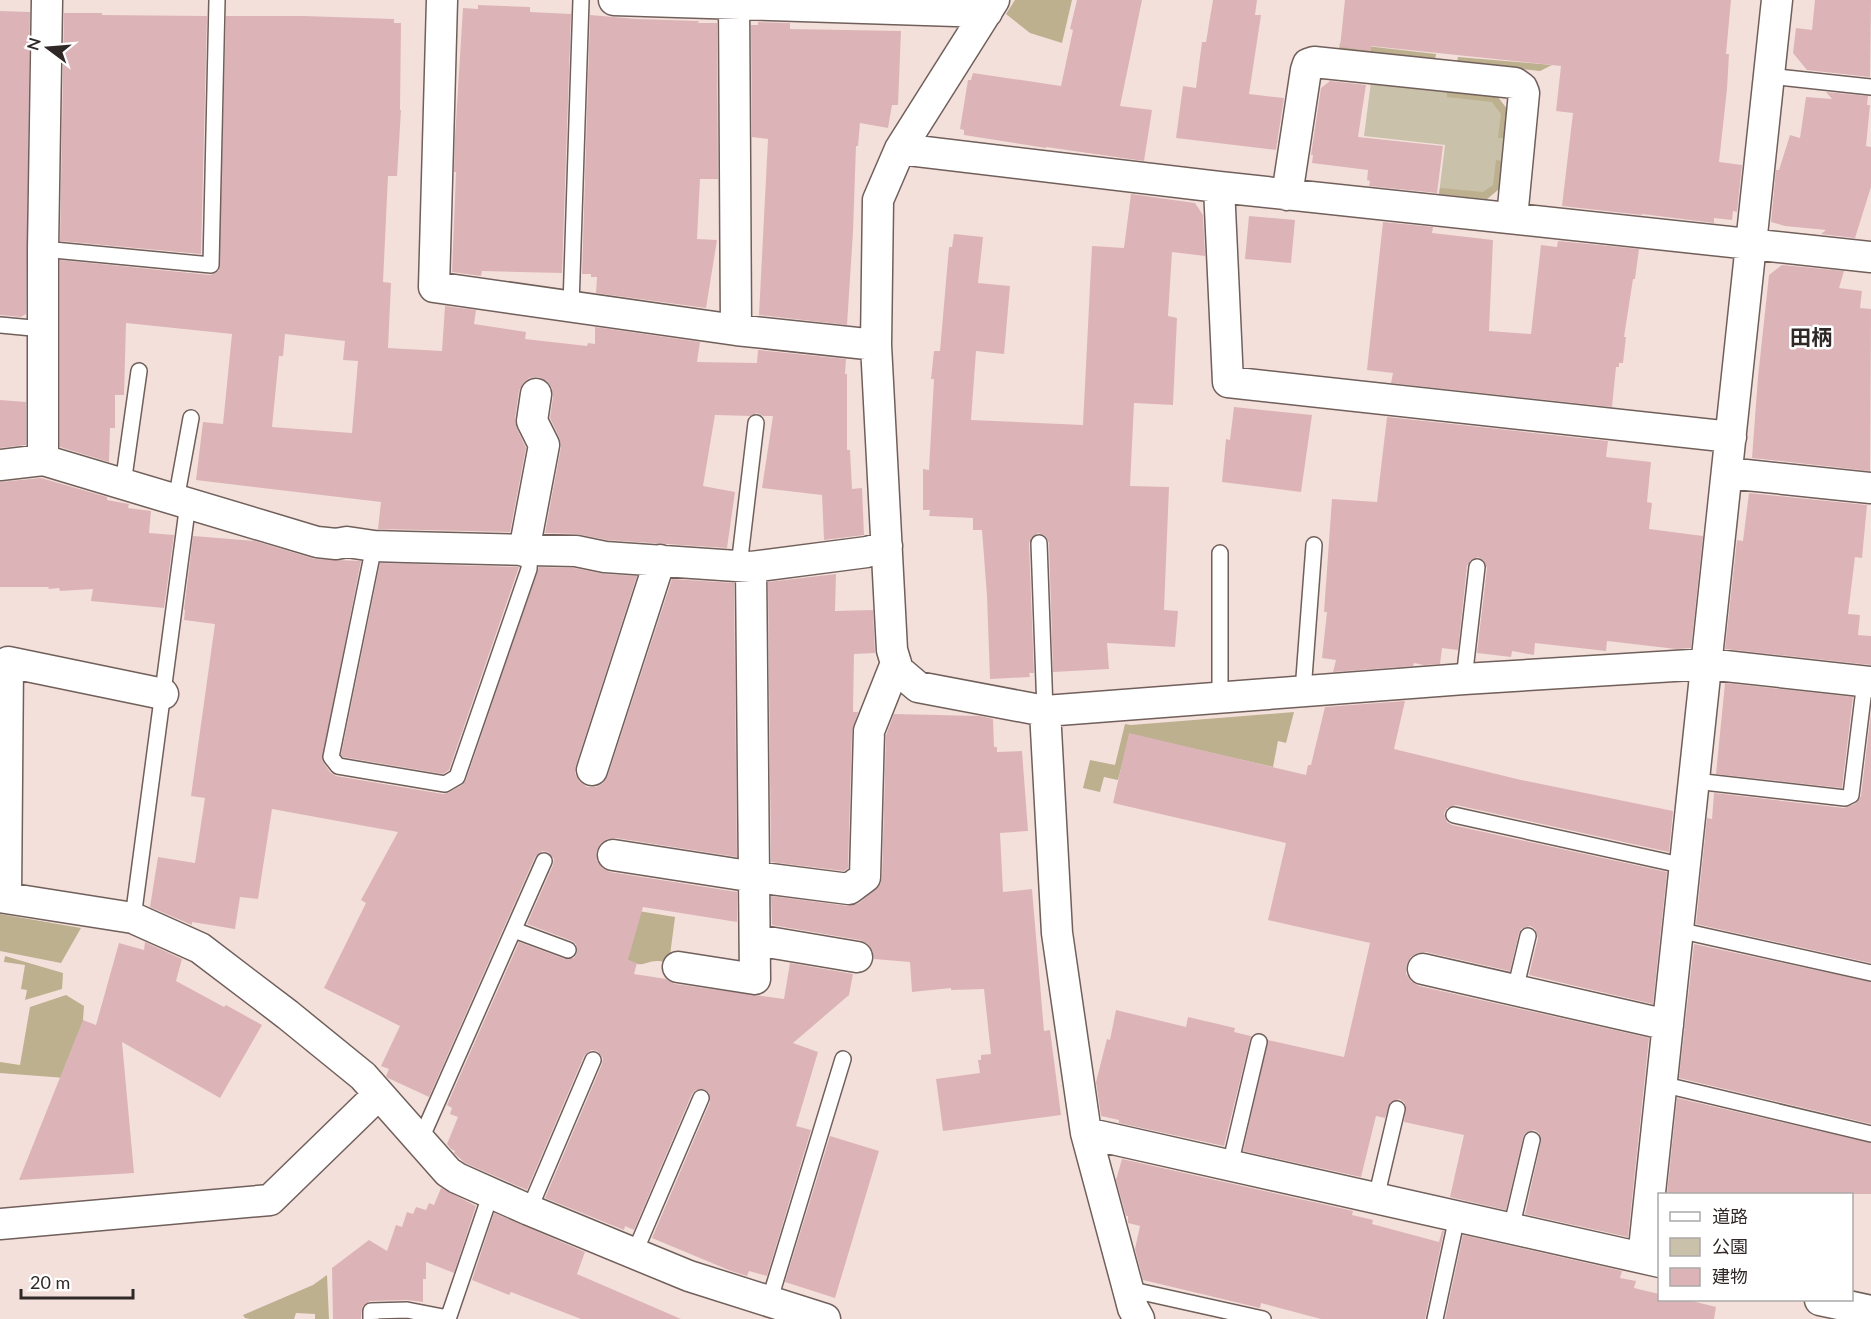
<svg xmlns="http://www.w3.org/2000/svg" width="1871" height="1319" viewBox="0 0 1871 1319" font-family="Lato,'Noto Sans JP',sans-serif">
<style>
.green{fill:#c9c1a9}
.forest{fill:#bcb08f}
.building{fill:#dcb4b8;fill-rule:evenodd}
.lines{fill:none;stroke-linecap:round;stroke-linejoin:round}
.lane-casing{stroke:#705f5a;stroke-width:18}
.street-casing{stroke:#705f5a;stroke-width:33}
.lane{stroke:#fff;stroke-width:15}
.street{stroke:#fff;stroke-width:30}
.labels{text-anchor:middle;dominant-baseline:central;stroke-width:5;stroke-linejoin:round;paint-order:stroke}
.quarter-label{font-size:21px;font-weight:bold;fill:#302826;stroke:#fff}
</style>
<rect width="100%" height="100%" fill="#f4e0da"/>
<path class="green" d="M1371,82L1497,96L1507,109L1499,189L1487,199L1439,194L1445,145L1364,136Z"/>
<path class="forest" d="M1015,0H1072L1062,43L1030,33L1006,14Z
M1340,43L1436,54L1435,60L1339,50Z
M1458,57L1552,65L1540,71L1457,62Z
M1447,90L1497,96L1507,109L1505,138H1498L1501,114L1492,102L1447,97Z
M1496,160L1502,161L1499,189L1487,199L1439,194L1440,188L1483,192L1493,185Z
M1294,712L1286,743L1278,741L1273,767L1130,734L1118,780L1104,777L1100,792L1083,788L1090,760L1115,765L1125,724L1131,725Z
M620,908L675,917L669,963C665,962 662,961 658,961C644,961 643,969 628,960Z
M0,914L81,928L61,963L0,951Z
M5,956L63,973L62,989L25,1000L27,990L21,989L25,965L4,962Z
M66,995L84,1006L83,1020L91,1080L0,1073V1062L20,1065L30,1007Z
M327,1275L329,1319H315V1314L296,1313L294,1319H250L245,1318L243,1315L313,1285Z"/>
<path class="building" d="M1077,0H1142L1120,106L1152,110L1144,161L1046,147V148L964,135V130L960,129L968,80H971L973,73L1061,86L1073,30L1070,29Z
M1213,0H1257L1255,15H1261L1249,94L1284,98L1276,150L1176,138L1183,86L1196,88L1202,42H1206Z
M1345,0H1731L1726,54H1729L1727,89L1719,162L1742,165L1737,212L1733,211L1732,220L1714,218V223L1642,214V215L1562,206L1573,113L1556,111L1561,66L1371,46V51L1340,47Z
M1815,0H1871L1870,77L1807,70L1793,53L1796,28L1812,30Z
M478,5L530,7V12L571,14L562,273L482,271L481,276L452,272L456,172H454L455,137L463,8L478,9Z
M0,11L30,12L26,314L21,317L0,315Z
M64,13H102V15L207,16L201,254L60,241Z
M590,15L637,19L699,21L698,23H717L718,179H700L697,239L717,240L706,308L596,293L597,277H591V274H582Z
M226,16H304L394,19V23H401L400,110H401L397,176H388L383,282L391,283L388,348L442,351L445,306L476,310L474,324L526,332L525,339L587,346L588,343L595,344V327L700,342L697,362L757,363L758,350L846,359L845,374H847V450H850L852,489L862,488L864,535L824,540L822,495L762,488L773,416H763L757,413L750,416L715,415L703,486L735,492L727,548L607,540L577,534L545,533L561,447L559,437L550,418L553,397L552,388L547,381L538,377L529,378L523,383L519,391L515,419L517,429L526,448L510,532L378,529L381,502L196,480L203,422L223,424L232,334L126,323L124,395H115V428H110L109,462L60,447V260L210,275L216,273L219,270ZM285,334L345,341L343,360L358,361L352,433L272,427L279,356H283Z
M758,22L790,23V29L901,31L898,105H892L888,128L860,123L858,146H856L853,232L847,325L759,315L768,139L752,137L751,25H758Z
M1330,81L1366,85L1358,137L1443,146L1437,193L1369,186L1370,181L1367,180L1368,170L1312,163L1313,155H1311L1321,88Z
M1826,92L1868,96L1867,105H1870L1866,146L1871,147V187L1855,238L1821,234L1826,230L1785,226L1771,222L1776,170H1779L1790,135L1800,138L1806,97L1832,99Z
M1131,194L1195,203L1203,215L1205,256L1172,252L1168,316L1177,318L1173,405L1134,403L1130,486L1169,487L1164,610L1178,611L1175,647L1107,643L1109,669L1053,672L1049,543L1044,535L1038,533L1031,538L1029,543L1034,673H1029L1030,677L990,679L987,596L982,530H973V518L929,516L930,510H923V469L929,470L934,379H931L934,351H940L949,247H952L954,234L983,237L978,283L1010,286L1004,354L976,351L971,420L1083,425L1092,246L1124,248Z
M1249,216L1295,220L1291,263L1245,259Z
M1383,222L1433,227L1432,233L1493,240L1489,331L1531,334L1541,245L1557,247L1558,241L1639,249L1635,279H1633L1624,337H1626L1623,363H1619V367H1616L1612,407L1391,383L1393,373L1367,370Z
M1782,265L1844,271L1839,288L1862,291L1860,308L1871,309L1870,471L1752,458L1758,377L1769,275Z
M0,400L26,402V445L0,448Z
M1234,407L1312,415L1301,492L1222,482L1226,439L1230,440Z
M1387,417L1608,441L1606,457L1651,462L1647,502L1652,503L1649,529L1703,536L1691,648L1676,649L1607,641L1606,651L1535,643L1534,655L1512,651L1511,657L1477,653L1487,568L1483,560L1478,557L1470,561L1467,566L1458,650L1442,648L1440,664L1424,665L1414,663L1413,666L1333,672L1336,660L1322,658L1327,612H1324L1332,499L1377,502Z
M41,478L107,497V500L129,504L128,508L151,511L149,533L174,535L164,608L91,601L93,589L60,591L59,588L48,589L49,587H0V482Z
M1749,493L1867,505L1862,558L1855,557L1848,614L1860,615L1858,635L1871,636V665L1725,649L1737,540L1743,541Z
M193,536L255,541L315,559L361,561L322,760L330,772L336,776L443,794L450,792L462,785L466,780L539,567L574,568L604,574L637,576L576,765L575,773L579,781L587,787H596L603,783L608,775L672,579L734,583L737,857L616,838L607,839L600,844L596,853L597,861L602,868L610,872L737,892V922L643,907L628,960L637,963L634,974L666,979L675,984L784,999L790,963L853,974L849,995L793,1043L818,1052L796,1126L811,1130L767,1276L749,1271L747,1276L731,1271L652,1238L710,1102L709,1093L704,1089L696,1090L692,1094L634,1230L625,1226L624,1230L545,1198L602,1064L603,1058L597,1051L591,1050L584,1056L527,1190L465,1163L454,1153L455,1151L451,1149L447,1144L458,1117L450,1114L452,1108L447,1105L519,942L565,959L574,958L577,953L576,944L572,941L527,924L553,865L554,859L548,852L542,851L535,857L429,1097L388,1078L386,1076L389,1069L381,1066L400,1026L324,988L366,903L361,900L398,832L272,809L258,899L240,897L235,929L192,922V925L150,907L158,857L195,863L205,798L191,796L215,624L184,620L185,610H184Z
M380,563L519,567L449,770L443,774L343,757L341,755Z
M836,574L835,611L873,610L875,653L854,654L853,712H858L852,731L848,868L844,871L771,862L768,582Z
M1725,683L1853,697L1842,788L1716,774Z
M1405,701L1394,749L1521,780L1673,811L1669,852L1456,805L1447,808L1444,813L1447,822L1452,825L1667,872L1653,1004L1529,975L1538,938L1535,929L1530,926L1521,929L1519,933L1510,971L1426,952L1417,953L1411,957L1406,966V974L1411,981L1419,986L1649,1038L1628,1237L1525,1214L1541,1142L1539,1133L1534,1130L1525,1133L1523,1138L1506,1210L1450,1197L1464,1135L1404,1122L1406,1107L1404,1102L1399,1099L1390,1103L1385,1118L1376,1116L1361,1177L1243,1151L1268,1040L1344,1057L1370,943L1268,920L1286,843L1113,803L1129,733L1306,775L1308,765H1311L1325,707Z
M1871,712V963L1696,924L1707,818L1712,819L1714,793L1844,808L1855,804L1861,796Z
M894,714L980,716L993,719L994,747H997V752L1022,751L1028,831L1000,833L1003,892L1032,889L1044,1031L1050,1030L1061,1115L943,1131L936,1079L980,1073L978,1060H981V1055L991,1054L984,989L951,990V988L912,992L910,962L874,959L873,952L868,944L860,940L772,925L771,896L848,906L859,903L880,885L882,877L886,735Z
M145,942L182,959L176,981L224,1007L226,1005L262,1025L220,1098L122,1042L134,1173L19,1180L83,1020L96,1025L119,943L144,950Z
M1694,944L1871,982V1124L1679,1078Z
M1116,1010L1186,1027L1188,1017L1235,1028L1234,1032L1251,1036L1224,1146L1119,1123V1120L1101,1116L1096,1082L1107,1039L1110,1040Z
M1677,1098L1871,1143V1194H1667Z
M830,1136L879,1151L835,1298L785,1282Z
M1122,1159L1353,1211L1352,1215L1373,1220L1372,1224L1439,1242L1442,1231H1444L1425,1319H1321L1261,1303L1260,1308L1143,1280L1135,1249L1140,1226L1128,1223V1216H1126L1116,1180Z
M441,1188L476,1206L454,1273L426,1262V1279H423V1302L407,1300L370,1301L362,1307L361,1319H333L332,1268L369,1240L387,1251L396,1225L402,1227L407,1212L413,1214L416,1207L426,1210L429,1203L434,1205Z
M494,1213L585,1252L577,1274L681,1319H581L511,1292L509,1295L472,1280Z
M1463,1235L1622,1271L1620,1278L1636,1281L1634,1288L1659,1294V1299H1684L1716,1307L1714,1319H1445Z"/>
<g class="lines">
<defs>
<path id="lane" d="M1768,76L1871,87
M43,249L211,265L217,0
M571,306L581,0
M0,325L43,329
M123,484L139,371
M176,500L191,418
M1039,543L1045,711
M374,546L331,757L338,766L445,784L457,777L529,569L530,551
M1220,553V697
M739,566L756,423
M1464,679L1477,567
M1303,691L1314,545
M1695,781L1845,798L1851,795L1865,681
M1454,815L1685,866
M133,918L188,503
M514,930L568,950
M1678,930L1871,973
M1515,990L1528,936
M1661,1084L1871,1134
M420,1141L544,861
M1230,1165L1259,1042
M1376,1198L1397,1109
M529,1210L593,1060
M1511,1229L1532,1140
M634,1254L701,1098
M1128,1289L1263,1319
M769,1302L843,1059
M371,1319V1311L407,1310L448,1318
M448,1319L491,1193
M1435,1319L1457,1217"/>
<path id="street" d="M442,0L434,287L736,330L876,345
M614,0L987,12
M734,0L736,330
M994,0L900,149L878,200L876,345L892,650L898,670L918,687L1045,711L1464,679L1707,664L1871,682
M900,149L1219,187L1871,257
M1219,187L1228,382L1731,437
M1287,195L1306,70L1308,64L1314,62L1515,83L1522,88L1524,93L1512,218
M43,460V249L47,0
M0,465L43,460L317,542L336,544L347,542L374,546L406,547L576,551L605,557L751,567L867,552L887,546
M1727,473L1871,488
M524,551L544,445L532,421L536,394
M1045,711L1057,933L1086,1133L1128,1289L1133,1308L1139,1319
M592,770L660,560
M613,855L755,877L849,889L865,877L869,731L896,663
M0,897L133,918L200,948L288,1015L363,1076L448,1172L457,1178L529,1210L689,1276L825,1319
M6,897L8,662L163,694
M756,940L857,957
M678,967L755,979L751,567
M1423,969L1668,1025
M1086,1133L1660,1262
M0,1224L270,1200L379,1094
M1643,1258L1777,0
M1820,1300L1871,1311"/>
</defs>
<use href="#lane" class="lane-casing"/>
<use href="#street" class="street-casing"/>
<use href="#lane" class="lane"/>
<use href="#street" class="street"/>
</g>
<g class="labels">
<g class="quarter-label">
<text x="1811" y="336">田柄</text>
</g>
</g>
<rect x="1658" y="1193" width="195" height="108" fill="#ffffff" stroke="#aca9a8" stroke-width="1.5"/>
<rect x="1670" y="1212" width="30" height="9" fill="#ffffff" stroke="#aca9a8" stroke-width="1.5"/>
<text x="1712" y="1223" font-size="18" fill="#302826">道路</text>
<rect x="1670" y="1238" width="30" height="18" fill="#c9c1a9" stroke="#aca9a8" stroke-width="1.5"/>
<text x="1712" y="1253" font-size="18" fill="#302826">公園</text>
<rect x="1670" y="1268" width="30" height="18" fill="#dcb4b8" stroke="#aca9a8" stroke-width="1.5"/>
<text x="1712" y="1283" font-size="18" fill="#302826">建物</text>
<g transform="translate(48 48) rotate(286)" stroke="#ffffff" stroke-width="4.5" paint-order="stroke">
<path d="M0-4.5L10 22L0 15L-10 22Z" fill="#302826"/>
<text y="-9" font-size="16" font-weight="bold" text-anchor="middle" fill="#302826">N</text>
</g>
<path d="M21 1289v9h112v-9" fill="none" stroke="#302826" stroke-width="3"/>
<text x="30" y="1289" font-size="18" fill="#302826" stroke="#ffffff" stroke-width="4.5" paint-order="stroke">20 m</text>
</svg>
